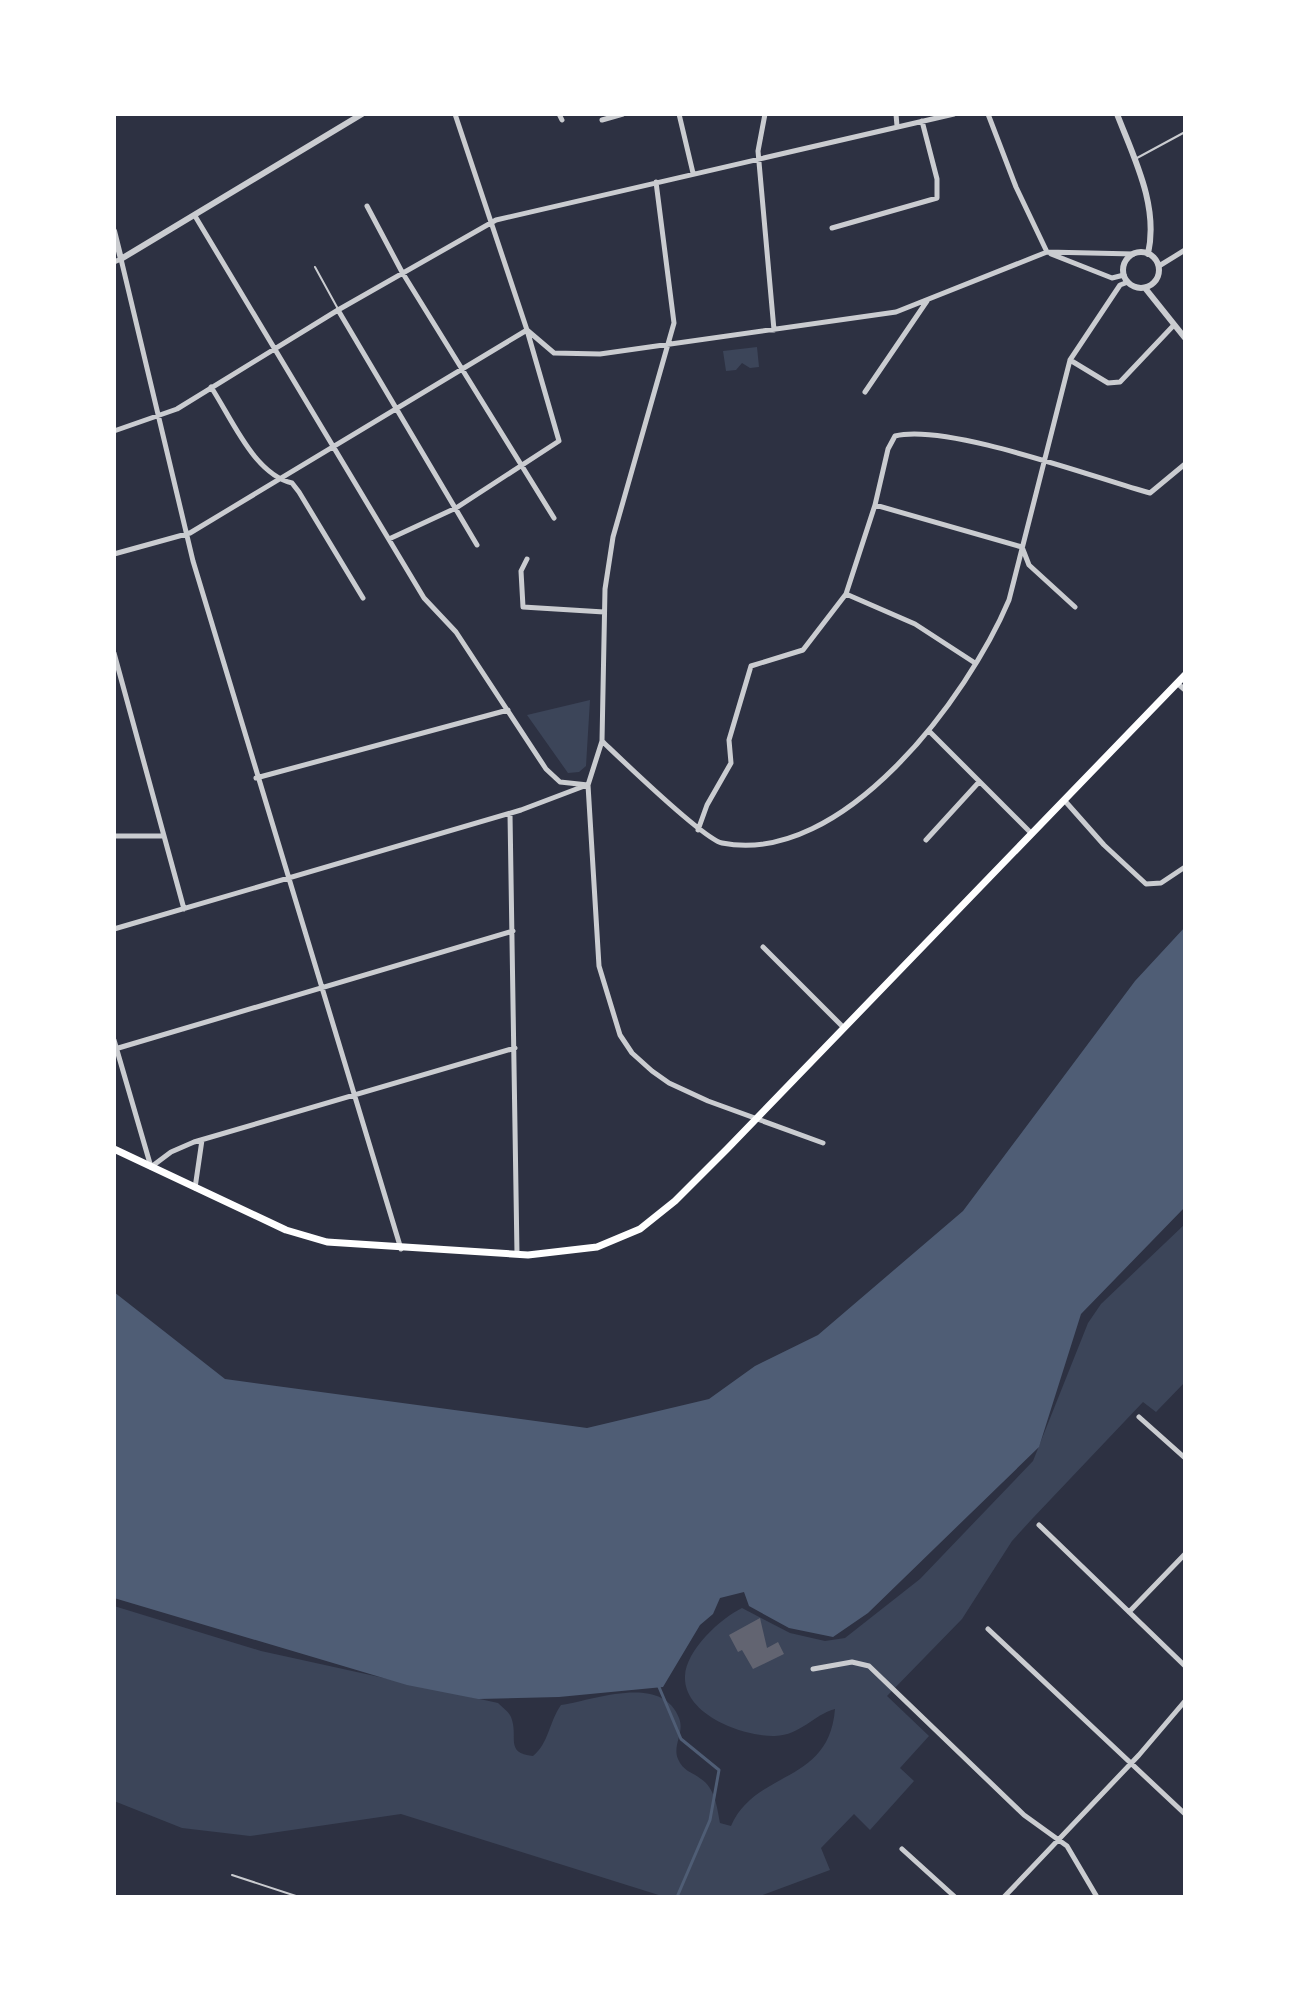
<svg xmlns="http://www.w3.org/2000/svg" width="1299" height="2011" viewBox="0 0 1299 2011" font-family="Literata,serif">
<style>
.green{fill:#3c4559}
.water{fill:#4f5d75}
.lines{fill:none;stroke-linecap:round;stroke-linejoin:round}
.stream{stroke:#4f5d75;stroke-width:3}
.building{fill:#626471}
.service{stroke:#caccd0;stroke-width:2}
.minor{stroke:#caccd0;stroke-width:5}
.tertiary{stroke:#caccd0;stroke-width:6}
.secondary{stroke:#fff;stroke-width:7}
</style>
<rect width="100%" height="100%" fill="#2d3142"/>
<path class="green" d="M757,347L759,367L750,368L742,363L736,370L726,371L723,351Z
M590,700L586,766L579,772L568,773L527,715Z
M1185,1224V1382L1156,1412L1143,1402L1032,1519L1012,1541L962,1619L887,1696L929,1736L900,1768L914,1781L870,1830L854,1814L821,1848L830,1870L757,1897H665L401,1814L250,1836L182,1828L114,1801V1606L261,1651L498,1703C502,1707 509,1712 511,1717C519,1737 504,1753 533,1756C549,1743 549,1722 561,1705C594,1700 662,1673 679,1718C685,1733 672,1745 678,1759C683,1771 692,1772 701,1779C715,1788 717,1807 720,1823L731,1826C756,1769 829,1785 835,1709C813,1715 801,1735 775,1736C744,1737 683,1715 685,1676C686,1650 721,1618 742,1608L790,1633L825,1641L845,1638L920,1579L1033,1461L1088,1323L1101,1304Z"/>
<path class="water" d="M1185,927V1207L1081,1314L1039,1447L868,1613L833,1637L789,1628L749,1606L744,1592L720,1598L713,1614L700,1625L663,1687L559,1697L478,1699L407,1685L114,1598V1292L225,1379L587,1428L709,1399L755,1366L818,1335L963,1211L1135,981Z"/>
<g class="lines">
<path class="stream" d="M659,1687L681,1739L719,1770L710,1820L677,1897"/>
</g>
<path class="building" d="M760,1618L767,1648L778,1642L784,1654L753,1669L742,1650L738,1652L729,1635Z"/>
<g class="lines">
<path class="service" d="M1137,158L1185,132
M315,267L338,309
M232,1875L299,1897"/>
<path class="minor" d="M559,114L562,120
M679,114L693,173
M765,114L758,151L774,330
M896,114L897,126
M988,114L1016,187L1047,252
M602,120L623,114
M656,182L674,323L613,537L605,589L602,741L588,785L599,966L620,1035L632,1053L652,1071L669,1083L708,1101L823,1143
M367,206L402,272L554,518
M195,216L424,598L456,632L546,769L560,782L588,785
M832,228L937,198V179L922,121
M1051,254L1112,278L1124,275
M114,262L121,259L193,561L401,1249
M1159,266L1185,250
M338,310L477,545
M1070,360L1108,383L1120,382L1173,326
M211,387C232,419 254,474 292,483L299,492L363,598
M865,392L927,301
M114,431L177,409L338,310L496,220L954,114
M875,505L1022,547L1029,565L1075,607
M389,539L456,508L559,441L527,330L455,114
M114,554L190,533L527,330L554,353L600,354L896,312L1047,252L1134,254
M527,559L521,571L523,607L604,612
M846,594L915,624L975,663
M114,653L184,909
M1177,683L1185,690
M929,731L1032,834
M602,741C621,759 703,839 722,843C843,867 968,697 1009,600L1070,360L1120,285L1128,282
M256,778L508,710
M1065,801L1104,845L1146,884L1161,883L1185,867
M510,814L517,1254
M698,830L707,805L731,763L729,740L751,666L803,650L846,594L875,505L888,449L895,436C947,423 1092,477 1150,493L1185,464
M114,836H163
M926,840L979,782
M114,929L521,810L587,785
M763,947L844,1028
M114,1040L151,1167L171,1152L194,1142L515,1048
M115,1049L513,931
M195,1188L202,1140
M1139,1417L1185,1458
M1039,1525L1185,1666
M1129,1612L1185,1554
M988,1629L1185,1814
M813,1669L852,1662L869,1666L1024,1815L1067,1846L1097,1897
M902,1849L955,1897
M1004,1897L1139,1755L1185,1701"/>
<path class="tertiary" d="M1117,114C1134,158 1159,206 1148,254
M114,231L121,259L362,114
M1123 270a18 18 0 1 1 36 0a18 18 0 1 1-36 0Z
M1145,288L1185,338"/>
<path class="secondary" d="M114,1149L286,1230L327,1242L528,1255L597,1247L640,1229L675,1201L727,1149L1185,675"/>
</g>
<rect width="1299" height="2011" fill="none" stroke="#ffffff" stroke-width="232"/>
</svg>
